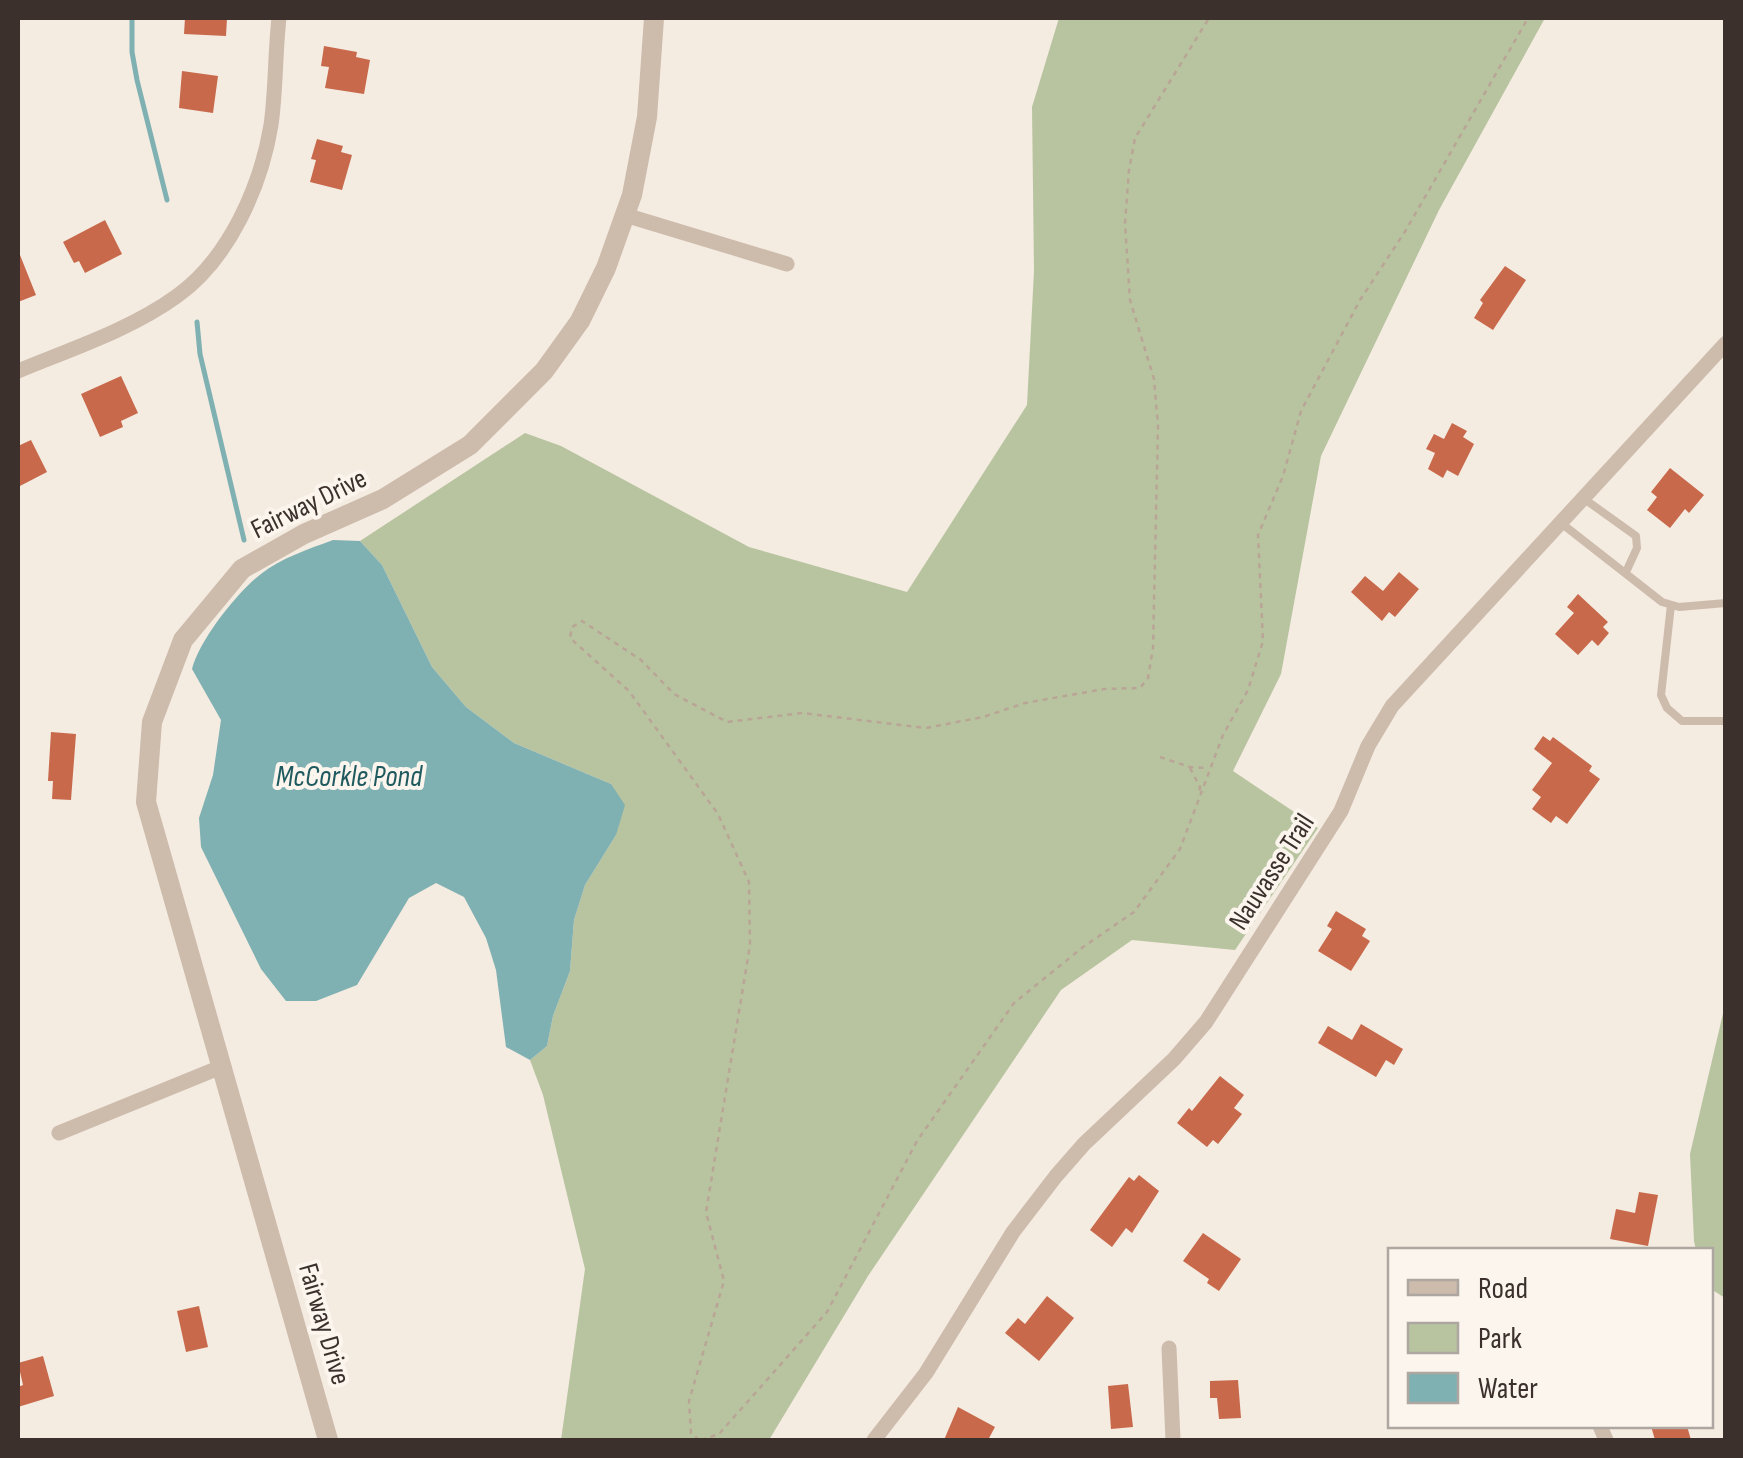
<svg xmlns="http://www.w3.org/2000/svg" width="1743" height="1458" viewBox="0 0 1743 1458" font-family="'Sofia Sans Condensed',sans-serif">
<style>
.green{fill:#b8c4a0}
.water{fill:#7fb0b2}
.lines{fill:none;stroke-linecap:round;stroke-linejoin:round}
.stream{stroke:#7fb0b2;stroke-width:5}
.building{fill:#c8694b}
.path{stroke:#b9a596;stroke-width:2.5;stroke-dasharray:5 5;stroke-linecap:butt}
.service{stroke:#cdbbac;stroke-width:8}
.minor{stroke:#cdbbac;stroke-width:15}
.tertiary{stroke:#cdbbac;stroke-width:20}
.labels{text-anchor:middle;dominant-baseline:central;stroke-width:8;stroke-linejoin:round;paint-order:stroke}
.street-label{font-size:28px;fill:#3b302b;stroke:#fbf5ee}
.water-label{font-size:30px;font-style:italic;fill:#1f5a5e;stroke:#fbf5ee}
</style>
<rect width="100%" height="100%" fill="#f4ebe1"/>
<path class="green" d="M1059,18H1545L1439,210L1321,456L1281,674L1233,771L1318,828L1235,950L1132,940L1061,990L868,1276L769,1440H561L585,1269L543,1095L530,1060L547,1046L553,1016L570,971L574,920L585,885L616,835L611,784L514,743L466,707L432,667L382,565L360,541L525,433L561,446L749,547L907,592L1027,405L1034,271L1032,107Z
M1725,1005V1298L1711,1289L1710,1250H1696L1694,1241L1690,1154Z"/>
<path class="water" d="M333,540L360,541L382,565L432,667L466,707L514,743L611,784L625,805L616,835L585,885L574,920L570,971L553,1016L547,1046L530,1060L506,1047L496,970L486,938L464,897L436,883L409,898L357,985L316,1001H286L261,969L201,847L199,818L213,775L221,720L192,669C199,641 237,592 261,574C281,558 309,549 333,540Z"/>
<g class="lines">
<path class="stream" d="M132,18V52L137,80L167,200
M197,322L200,354L244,540"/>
</g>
<path class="building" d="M185,18H227L226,36L184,34Z
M324,46L357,52L356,57L370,60L364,94L325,88L329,67L321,66Z
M182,71L218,76L213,113L179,108Z
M317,139L343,146L341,152L352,155L342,190L310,182L316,160L311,159Z
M105,220L122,254L85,273L79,261L74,263L63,242Z
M18,250L36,295L18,302Z
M1505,266L1526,280L1493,330L1474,318L1483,303L1480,300Z
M121,376L138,413L121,421L123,427L100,437L81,394Z
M1452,423L1467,431L1463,437L1474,444L1458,476L1447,470L1443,478L1428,469L1435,453L1426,449L1434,434L1444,439Z
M31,440L47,472L18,487V446Z
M1670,468L1704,495L1689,513L1685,509L1670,528L1647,510L1657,497L1651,492Z
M1399,572L1419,589L1395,617L1389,612L1382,621L1351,592L1365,576L1383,591Z
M1578,594L1608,622L1603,627L1609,633L1598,646L1592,640L1578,655L1555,634L1574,613L1567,607Z
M51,732L76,734L71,800L52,799L53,781H48Z
M1543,736L1550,741L1553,737L1592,766L1589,771L1600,779L1567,824L1556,816L1551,823L1532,809L1541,797L1532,790L1552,763L1534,749Z
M1336,911L1366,929L1362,936L1370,941L1351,971L1318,951L1332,929L1327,926Z
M1361,1024L1403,1049L1394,1065L1386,1060L1376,1077L1318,1043L1328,1026L1352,1040Z
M1220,1076L1244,1095L1234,1108L1242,1114L1218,1144L1213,1140L1207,1147L1177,1123L1189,1108L1192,1111Z
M1139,1175L1159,1191L1132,1233L1126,1228L1112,1247L1090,1230L1129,1177L1134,1181Z
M1639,1192L1658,1195L1648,1246L1610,1239L1616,1209L1635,1213Z
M1203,1233L1241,1259L1219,1291L1207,1283L1209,1279L1183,1261Z
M1047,1296L1074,1318L1039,1361L1005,1333L1018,1318L1025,1324Z
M199,1306L208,1347L186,1352L177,1311Z
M43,1356L54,1396L18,1407V1387L23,1385L18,1363Z
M1238,1380L1241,1418L1219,1419L1217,1398H1210V1381Z
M1128,1384L1133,1427L1111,1429L1108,1386Z
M958,1407L995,1427L988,1440H944Z
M1651,1426H1687L1691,1440H1655Z"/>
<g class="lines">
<path class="path" d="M1160,757L1190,767L1208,768
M1190,768L1200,787L1199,793
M1726,1169V1208
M699,1440L691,1433L689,1401L724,1281L706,1212L750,945L749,882L718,814L629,691L570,638L572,627L582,621L641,660L674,694L727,722L802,713L926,728L983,717L1025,703L1104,689L1140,688L1148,678L1153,648L1158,426L1154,379L1130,300L1125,223L1129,170L1135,138L1209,18
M701,1440L719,1434L827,1312L917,1141L1014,1003L1083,947L1134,912L1180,849L1223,735L1248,690L1263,641L1258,535L1283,476L1301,411L1360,300L1406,230L1528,18"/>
<path class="service" d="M1583,498L1636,536L1637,548L1626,572
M1561,523L1662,602L1679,607L1726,603
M1671,605L1661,695L1667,708L1682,721H1726"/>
<path class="minor" d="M625,215L787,264
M18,371C71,349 130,330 177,296C229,259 261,186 271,125C276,90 275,53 279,18
M59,1133L221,1067
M1169,1348L1173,1440
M1600,1426L1606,1440
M874,1440L926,1373L1013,1232L1056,1176L1084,1144L1174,1059L1206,1022L1341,811L1368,746L1392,706L1726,343"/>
<path class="tertiary" d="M328,1440L146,802L152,722L183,640L242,569L304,534L383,499L470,445L544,371L580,321L606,268L632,195L647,117L654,18"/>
</g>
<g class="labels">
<g class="street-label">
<text transform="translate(309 504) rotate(-26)">Fairway Drive</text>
<text transform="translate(1272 872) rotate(-57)">Nauvasse Trail</text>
<text transform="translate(324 1324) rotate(74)">Fairway Drive</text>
</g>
<g class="water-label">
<text x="349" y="777">McCorkle Pond</text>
</g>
</g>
<rect width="1743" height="1458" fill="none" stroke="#3b302b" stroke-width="40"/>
<rect x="1388" y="1248" width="325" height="180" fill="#fbf5ee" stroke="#aea6a0" stroke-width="2.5"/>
<rect x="1408" y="1280" width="50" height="15" fill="#cdbbac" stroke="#aea6a0" stroke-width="2.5"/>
<text x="1478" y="1298" font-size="30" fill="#3b302b">Road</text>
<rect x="1408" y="1323" width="50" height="30" fill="#b8c4a0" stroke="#aea6a0" stroke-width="2.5"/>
<text x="1478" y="1348" font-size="30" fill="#3b302b">Park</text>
<rect x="1408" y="1373" width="50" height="30" fill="#7fb0b2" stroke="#aea6a0" stroke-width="2.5"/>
<text x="1478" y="1398" font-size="30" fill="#3b302b">Water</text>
</svg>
